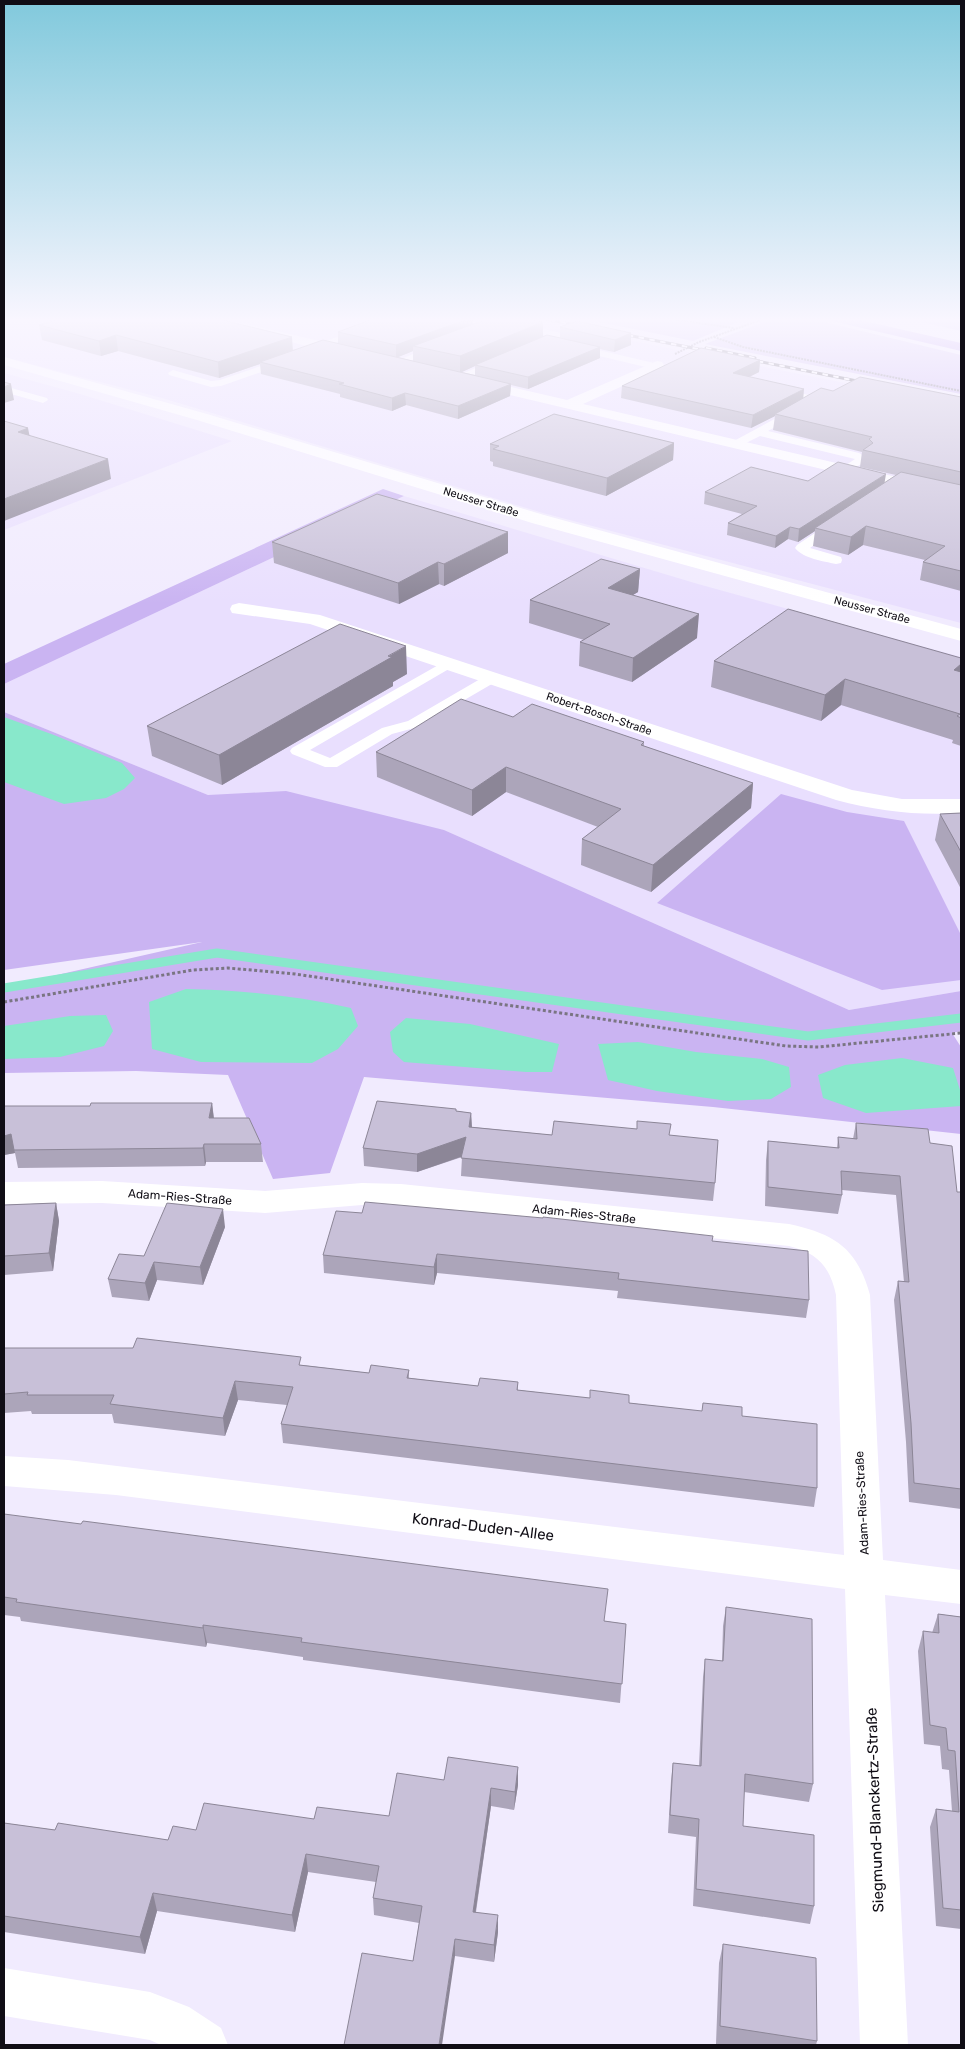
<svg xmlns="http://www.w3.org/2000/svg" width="965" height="2049" viewBox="0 0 965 2049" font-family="Rubik,sans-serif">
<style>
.built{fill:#e9dffe}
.green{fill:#cab4f2}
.water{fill:#88e8cb}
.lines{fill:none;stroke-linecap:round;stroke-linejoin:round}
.stream{stroke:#88e8cb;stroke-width:9}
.path-far1{stroke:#7a7582;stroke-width:2;stroke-dasharray:2 1;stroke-linecap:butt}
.path{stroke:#7a7582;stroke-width:3;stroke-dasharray:3 2.5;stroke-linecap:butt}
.service{fill:#fff;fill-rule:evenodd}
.minor{fill:#fff;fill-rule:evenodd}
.secondary{fill:#fff;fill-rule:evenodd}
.motorway{fill:#aa7fed;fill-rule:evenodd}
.rail-casing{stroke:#5c5864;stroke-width:3}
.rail{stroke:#fff;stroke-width:2;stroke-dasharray:5.5;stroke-linecap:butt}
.wall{fill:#aca5ba;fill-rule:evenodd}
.shaded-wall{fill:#8c8697}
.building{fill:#c8c0d8;stroke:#8c8697}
.labels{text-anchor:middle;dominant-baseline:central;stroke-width:4;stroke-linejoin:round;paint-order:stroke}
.far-street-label{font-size:11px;fill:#100d15;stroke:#fff}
.street-label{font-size:12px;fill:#100d15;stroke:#fff}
.near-street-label{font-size:15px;fill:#100d15;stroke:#fff}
</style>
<rect width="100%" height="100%" fill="#f1ebfe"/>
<path class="built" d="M4,318H517L961,406V623L543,513L162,398L4,357Z
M4,373L80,394L232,441L4,530Z
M404,496L698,584L961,657V991L849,1010L444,830L208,795L4,712V684Z"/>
<path class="green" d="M579,318H748L693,341Z
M775,318H808L961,355V394L705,344Z
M904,318H961V331Z
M383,489L404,496L4,684V664Z
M4,712L208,795L286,791L444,830L849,1010L961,991V1031L952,1033L961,1047V1134L713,1107L364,1077L330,1173L273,1179L228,1075L136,1071L4,1073V987L202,942L4,970Z
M781,794L847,812L904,821L961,935V980L882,990L657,903Z"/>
<path class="water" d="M4,717L54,735L122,763L135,778L124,789L106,798L64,804L4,782Z
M186,989C241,990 297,996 351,1008L358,1026L338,1049L312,1063L201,1062L152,1049L149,1002Z
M106,1015L113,1031L104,1046L60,1057L4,1059V1026L70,1016Z
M406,1018L470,1024L559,1044L552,1072H526L404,1062L393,1052L390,1032Z
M638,1042L696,1052L762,1059L789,1067L791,1087L771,1099L728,1101L657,1091L608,1080L598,1044Z
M902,1058L953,1068L961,1093V1106L866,1113L823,1098L818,1075L845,1065Z"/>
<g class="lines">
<path class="stream" d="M4,988L217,953L808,1036L961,1018"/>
<path class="path-far1" d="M663,318L734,328
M714,337L743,347L961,391
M675,354L699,342L766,318"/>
<path class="path" d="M4,1002L193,970L228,968L295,974L786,1046L819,1047L961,1033"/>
<path class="service" d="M389,318H402L323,347H317L315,345Z
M456,318H473L485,320L488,326L467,335H461V331L478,324L458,320Z
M517,323L561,333L563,335L549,343H543V339L549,336L514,328L512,326Z
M438,344L441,345V349L399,365L396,366L391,363Z
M573,344L658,364L659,366L654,369L570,349V345Z
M284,358L289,361L287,363L221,386L211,387L169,375L168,373L173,370L211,381L220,380Z
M499,358L504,361L502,363L461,380H453L452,378Z
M4,386L47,398L48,400L43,403L4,392Z
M777,388L822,398L823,400L768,431L859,453L869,459L867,461L845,473L839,470L855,459L760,436L740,446H732L730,444L732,442L808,401L773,393L772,391L773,389Z
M836,519L840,520L842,523L840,526L810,548L841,557L842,560L841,563L836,564C823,561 804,559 795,548L797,545Z
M449,659L454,660L456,663L454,666L310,750L330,758L382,728L408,721L487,675H497L499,678L497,681L418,727L392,734L337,767H325L292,754L290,751L292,748Z"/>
<path class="minor" d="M201,318H221L354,349L356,352L349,356L203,321Z
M657,361L662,362L664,365L662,368L583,404L961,492V502L468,385L466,382L473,378L567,400Z
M239,603L320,615L852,790L902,799H961V813C918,816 878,811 836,800L310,624L232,613L230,609L232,605Z
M102,1181L265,1191L362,1183L401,1184L789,1224C835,1234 857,1248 870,1295L883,1560L961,1570V1604L885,1595L908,2045H860L845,1589L116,1495L4,1486V1456L68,1460L844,1555L836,1295C830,1267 818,1253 789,1246L401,1206L362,1205L265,1213L102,1203L4,1204V1182Z
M4,1968L150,1992L189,2007L221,2028L228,2045H161L150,2040L4,2016Z"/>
<path class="secondary" d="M4,357L207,414L544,515L961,629V641L532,523L197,420L4,365Z"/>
<path class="motorway" d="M830,318H851L961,343V351L832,321Z"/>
<defs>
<path id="rail" d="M539,318L583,326
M617,333L713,352
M706,348L755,358
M747,359L867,383"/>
</defs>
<use href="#rail" class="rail-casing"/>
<use href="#rail" class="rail"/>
</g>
<path class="wall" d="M38,318H215L292,337V350L338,343V332L473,318V324L543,337L560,338V327L577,321L631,345L614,352L600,349V358L528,389L511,385L510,396L458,419L406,405L392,411L340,397V394L261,374L260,364L219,378L118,351L101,356L42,340L39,325L52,321ZM413,351V361L398,357ZM475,366V375L461,372Z
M227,318H242L236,320Z
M760,360L759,372L749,377L803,398L833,391L961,397V591L920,580L923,562L925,560L863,545L848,555L813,546L815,531L798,542L788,539L775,548L727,535L728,523L742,514L704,504L705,492L808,481L884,483L896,475L860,467L862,452L773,430L775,416L751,428L621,398L622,386Z
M674,443L673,460L606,496L493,466V462L490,461V444Z
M272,542L508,553L444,586L439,584L399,604L274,563Z
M640,569L638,592L632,595L697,638L632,682L579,666L580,642L584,640L529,623L530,600Z
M961,658V746L952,743L953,740L841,705L821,721L711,687L714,661Z
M407,674L393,682V686L222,785L152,756L147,726Z
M513,717L644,742V746L753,783L751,808L651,892L581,865L582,839L598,827L506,792L472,816L377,777L376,752Z
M961,813V889L935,840L940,814Z
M212,1103L214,1118L261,1144L263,1162H206L205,1166L18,1168L15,1153L4,1155V1106H90Z
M456,1111L471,1113L472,1127L552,1135H670L715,1183L713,1201L461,1176L462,1157L417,1172L364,1166L363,1148Z
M856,1123L930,1143L957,1192H961V1509L909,1502L906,1442L894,1300L898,1281L904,1282L896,1195L842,1190V1195L838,1214L765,1206L766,1160L768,1141L837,1148L838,1137L853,1139Z
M56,1203L59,1221L53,1271L4,1275V1205Z
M362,1213L712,1241L809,1300L806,1318L617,1298L618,1291L437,1273L434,1285L324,1273L323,1255Z
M225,1227L203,1285L157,1280L149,1301L112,1297L108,1279L144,1256Z
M4,1348L302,1365L369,1373L409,1370V1378L478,1386L518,1382V1390L742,1416L817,1488L814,1507L283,1443L281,1424L287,1405L238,1400L225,1436L114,1423L112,1414H32L31,1411L4,1413Z
M4,1515L605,1621L626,1624L620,1703L303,1660V1657L207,1643L206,1647L21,1621L20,1617L4,1615Z
M726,1607L813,1784L809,1802L744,1792L743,1826L814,1906L810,1924L693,1906L696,1837L668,1833L671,1781L673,1763L699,1766L703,1677L705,1659L722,1661L723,1626Z
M938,1614L961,1617V1931V1929L936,1926L930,1827L936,1809L952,1811L949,1770L942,1769L940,1746L924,1744L918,1651L923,1631L932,1633Z
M518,1767V1785L514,1810L491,1806L476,1912L498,1932L494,1962L455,1956L413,1961L419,1923L374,1915L373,1898L376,1882L308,1872L295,1932L157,1911L145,1954L4,1932V1823L55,1830L168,1840L196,1830L314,1819L389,1816L444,1780Z
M723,1944L817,2041L816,2045H723L716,2044L719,1963Z"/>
<path class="shaded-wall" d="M465,318H473V325L413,346V351L396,358V345Z
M543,322V337L475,365V366L460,373V356Z
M631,333V345L614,352L615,340Z
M116,335L118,351L101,356L99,341Z
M292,337L293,352L260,362V364L219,378L218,362Z
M600,347V358L528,389V377Z
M760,360L759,372L731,386L733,373Z
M11,384L14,400L4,403V387Z
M511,384L510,396L458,419V406Z
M804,389L803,402L775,414V416L751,428L753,415Z
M405,393L406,405L392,411V398Z
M28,428L32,448L18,432Z
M674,443L673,460L606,496L607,478Z
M108,459L111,479L4,521V499Z
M886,474L884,486L815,528V531L798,542L799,529Z
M866,526L863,545L848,555L851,537Z
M790,527L788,539L775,548L776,536Z
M508,532V553L444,586V564Z
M438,562L439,584L399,604L398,583Z
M640,569L638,592L607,611L608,588Z
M699,614L697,638L632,682L633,658Z
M406,646L407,674L393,682V686L222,785L219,755Z
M961,664V686L954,670Z
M845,679L841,705L821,721L825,695Z
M506,767V792L472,816V790Z
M753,783L751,808L651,892L653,865Z
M212,1103L214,1121L209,1118Z
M471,1113L472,1130L469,1127Z
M11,1134L15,1153L4,1155V1136Z
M466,1137V1155L417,1172V1154Z
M204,1144L206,1162L205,1166L203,1148Z
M56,1203L59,1221L53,1271L49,1253Z
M223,1209L225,1227L203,1285L200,1267Z
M437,1254V1273L434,1285V1267Z
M154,1262L157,1280L149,1301L145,1283Z
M235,1381L238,1400L225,1436L223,1418Z
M203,1625L207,1643L206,1647L203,1628Z
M518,1767V1785L514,1810L515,1792Z
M491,1788V1806L473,1929V1912Z
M306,1854L308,1872L295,1932L292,1915Z
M153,1893L157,1911L145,1954L140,1937Z
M498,1915V1932L494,1962V1945Z
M455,1939V1956L442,2045H439Z"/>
<path class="building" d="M64,318H214L292,337L218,362L116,335L99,341L39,325Z
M375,318H465V320L396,345L338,332Z
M490,318H524L543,322L460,356L413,346Z
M577,321L631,333L615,340L560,327Z
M547,335L600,347L528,377L475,365Z
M323,340L511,384L458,406L405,393L392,398L339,384L344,383L260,362Z
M701,348L760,360L733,373L804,389L753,415L622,386Z
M860,377L961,397V472L863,450L873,443L869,439L872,437L775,414L821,388L833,391Z
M4,382L11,384L4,387Z
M554,414L674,443L607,478L493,449L499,446L490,444Z
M4,421L28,428L18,432L108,459L4,499Z
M838,462L886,474L799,529L790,527L776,536L728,523L757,506L705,492L751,467L808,481Z
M901,472L961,485V571L923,562L945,546L866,526L851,537L815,528Z
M377,494L508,532L444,564L438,562L398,583L272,542Z
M601,559L640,569L608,588L699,614L633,658L580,642L610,624L530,600Z
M788,609L961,658V664L954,670L961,672V718L957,716L960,714L845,679L825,695L714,661Z
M340,624L406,646L388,656L392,657L219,755L147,726Z
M461,699L513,717L532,704L644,742L641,745L753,783L653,865L582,839L621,809L506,767L472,790L376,752Z
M961,813V852L940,814Z
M377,1101L456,1109V1111L471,1113L469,1127L552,1135L554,1121L637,1129V1121L671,1124L669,1135L718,1140L715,1183L461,1158L466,1137L417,1154L363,1148Z
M91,1103H212L209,1118H249L261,1144H204L203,1148L14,1150L11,1134L4,1136V1106H90Z
M856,1123L928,1129L930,1143L952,1146L957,1192H961V1489L914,1483L911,1423L898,1281L909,1282L900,1176L841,1171L842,1195L768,1187V1141L839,1148L838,1137L857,1139Z
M365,1202L543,1218V1217L713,1236L712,1241L808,1251L809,1300L618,1279L619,1273L437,1254L434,1267L323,1255L336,1211L362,1213Z
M56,1203L49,1253L4,1256V1205Z
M167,1203L223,1209L200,1267L154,1262L145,1283L108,1279L119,1254L144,1256Z
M137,1338L301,1357L299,1365L369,1373L371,1365L409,1370L407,1378L443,1382L478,1386L480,1378L518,1382L517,1390L590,1398V1390L629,1395V1403L702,1411L703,1403L742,1407V1416L817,1424V1488L281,1424L293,1387L235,1381L223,1418L110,1404L114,1395H27L28,1392L4,1394V1348H133Z
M4,1514L81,1524L83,1521L608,1589L604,1621L626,1624L622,1684L301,1642L302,1638L203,1625V1628L16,1602L17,1599L4,1597Z
M726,1607L812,1619L813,1784L745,1774L743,1826L814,1835V1906L696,1889L699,1819L670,1815L673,1763L701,1766L705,1659L723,1661Z
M938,1614L961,1617V1910L943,1908L936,1809L959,1812L955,1751L948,1750L946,1728L930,1725L923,1631L939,1633Z
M448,1757L518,1767L515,1792L491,1788L473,1912L498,1915L494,1945L455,1939L439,2045H344L362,1953L413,1961L422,1906L373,1898L379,1866L306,1854L292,1915L153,1893L140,1937L4,1916V1823L55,1830L58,1823L168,1840L173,1826L196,1830L204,1803L314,1819L317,1807L389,1816L397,1773L444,1780Z
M723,1944L816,1958L817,2041L720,2026Z"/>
<linearGradient id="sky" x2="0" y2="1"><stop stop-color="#81c9dc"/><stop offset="0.53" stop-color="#f9f6ff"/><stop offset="1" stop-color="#f9f6ff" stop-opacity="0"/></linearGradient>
<rect width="965" height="604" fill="url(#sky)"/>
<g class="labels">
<g class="far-street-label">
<text transform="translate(481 502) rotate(17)">Neusser Straße</text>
<text transform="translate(872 610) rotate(15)">Neusser Straße</text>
<text transform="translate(599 714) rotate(19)">Robert-Bosch-Straße</text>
</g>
<g class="street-label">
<text transform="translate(180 1197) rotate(4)">Adam-Ries-Straße</text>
<text transform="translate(584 1214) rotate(6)">Adam-Ries-Straße</text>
<text transform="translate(862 1503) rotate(-93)">Adam-Ries-Straße</text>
</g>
<g class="near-street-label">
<text transform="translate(483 1527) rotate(7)">Konrad-Duden-Allee</text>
<text transform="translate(875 1810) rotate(-92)">Siegmund-Blanckertz-Straße</text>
</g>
</g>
<rect width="965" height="2049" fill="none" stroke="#100d15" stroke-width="10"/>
</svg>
